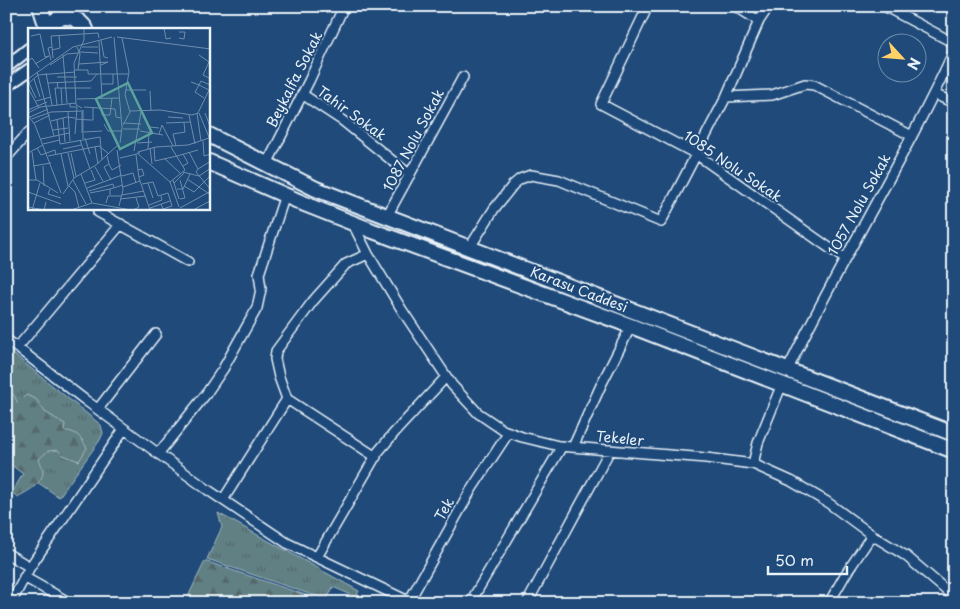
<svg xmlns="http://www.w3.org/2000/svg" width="960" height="609" viewBox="0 0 960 609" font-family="'Playpen Sans',sans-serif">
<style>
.grass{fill:url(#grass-tufts);stroke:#a4b8be}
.forest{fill:url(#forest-firs);stroke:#a4b8be}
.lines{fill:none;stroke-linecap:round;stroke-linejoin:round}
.minor-casing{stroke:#e8f1f8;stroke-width:12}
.tertiary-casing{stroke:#e8f1f8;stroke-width:15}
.secondary-casing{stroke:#e8f1f8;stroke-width:18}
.minor{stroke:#1f4a7a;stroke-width:9}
.tertiary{stroke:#1f4a7a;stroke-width:11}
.secondary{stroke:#1f4a7a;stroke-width:14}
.labels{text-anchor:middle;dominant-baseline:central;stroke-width:4;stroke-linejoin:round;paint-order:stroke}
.street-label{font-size:14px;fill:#e8f1f8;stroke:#1f4a7a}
.inset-road{fill:none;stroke:#6f8dac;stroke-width:1}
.view{fill:#5ba19e;fill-opacity:0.15;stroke:#5ba19e;stroke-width:2.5}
.inset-edge{fill:none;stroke:#e8f1f8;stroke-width:2.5}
</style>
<defs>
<pattern id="grass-tufts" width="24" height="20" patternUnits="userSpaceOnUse" patternTransform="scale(1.25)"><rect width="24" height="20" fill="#608084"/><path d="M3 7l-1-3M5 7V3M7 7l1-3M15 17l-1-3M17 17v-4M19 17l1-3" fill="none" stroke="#54676a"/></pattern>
<pattern id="forest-firs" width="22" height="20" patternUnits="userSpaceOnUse" patternTransform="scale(1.25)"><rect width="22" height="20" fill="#608084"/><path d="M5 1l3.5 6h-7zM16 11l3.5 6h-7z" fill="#54676a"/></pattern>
</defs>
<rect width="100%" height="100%" fill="#1f4a7a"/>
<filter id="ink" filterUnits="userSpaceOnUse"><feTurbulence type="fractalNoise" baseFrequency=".02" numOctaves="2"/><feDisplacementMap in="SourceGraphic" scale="10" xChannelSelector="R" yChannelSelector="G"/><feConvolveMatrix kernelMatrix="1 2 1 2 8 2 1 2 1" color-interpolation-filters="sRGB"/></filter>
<g filter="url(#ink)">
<path class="grass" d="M6,348L101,425L103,433L100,440L59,497L6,461Z
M218,513L359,591L356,597L333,587L327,600L207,559L222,527Z"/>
<path class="forest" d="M6,394H13L18,403L26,395L36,399L45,412L65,424L64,431C75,430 82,438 87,448L79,461L63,455L58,450L48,451L39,459C40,462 43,467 43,471C43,484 27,492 17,497L12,492L23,474L6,461Z
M205,561L329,603H185Z"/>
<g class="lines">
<defs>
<path id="minor" d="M648,6L601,104L696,154L845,259
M735,6L759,21
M884,6L954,43
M302,94L343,121L410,175
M934,94L954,103
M726,97L772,95L805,84L814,85L912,136
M6,158L29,132
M267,164L309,81L344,6
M98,212L188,262
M387,216L463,77
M352,222L368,254L402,310L452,385L478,413L503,430L522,437L559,446L706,458L753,464L791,481L827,502L872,535L906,556L954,597
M470,247L494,209L513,185L520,179L531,175L559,180L661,222L726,97L759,21L769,6
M368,254L346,264L313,301L276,351L275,359L279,377L287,399L376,457
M6,339L85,400L208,490L287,543L408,601
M17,348L121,224
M788,369C840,261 904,160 954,51
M98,409L156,334
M573,447L602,383L631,326
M158,454L206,394L223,369L257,308L261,289L259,274L285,195
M753,464L758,443L782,384
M223,500L287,399
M6,553L30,567
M317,557L378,452L395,432L446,377
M24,577L70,603
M11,603L30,567L124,429
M408,603L471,490L509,432
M470,603L562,446
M527,603L610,450
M829,603L845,575L872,535"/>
<path id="tertiary" d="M6,67L29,49
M6,86L29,70"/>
<path id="secondary" d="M40,6L47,28
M47,29C57,13 75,13 86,29
M209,135L316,189L954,434
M209,162L307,205L373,231L631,326L954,451"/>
</defs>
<use href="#minor" class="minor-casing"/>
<use href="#tertiary" class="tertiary-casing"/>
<use href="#secondary" class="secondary-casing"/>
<use href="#minor" class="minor"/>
<use href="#tertiary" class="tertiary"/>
<use href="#secondary" class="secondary"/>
</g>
</g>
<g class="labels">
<g class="street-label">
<text transform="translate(294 79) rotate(-63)">Beykalfa Sokak</text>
<text transform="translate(352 113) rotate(36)">Tahir Sokak</text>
<text transform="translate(413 140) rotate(-62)">1087 Nolu Sokak</text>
<text transform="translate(733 166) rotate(34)">1085 Nolu Sokak</text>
<text transform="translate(859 204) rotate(-61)">1057 Nolu Sokak</text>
<text transform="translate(579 289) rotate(21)">Karasu Caddesi</text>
<text transform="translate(620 438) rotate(6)">Tekeler</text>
<text transform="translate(444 509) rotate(-61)">Tek</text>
</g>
</g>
<g transform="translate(28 28)">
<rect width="182" height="182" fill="#1f4a7a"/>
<path class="inset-road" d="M136,0L138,11L143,10M3,8L12,6L17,29L21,28L7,36M86,9L94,99L92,115M89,9L183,21M94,10L101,44L97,67L102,84L95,97M151,10L156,11L157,4H151M73,12L76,29L80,30M71,13L74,70M49,19L52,26L50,42M54,19H70M24,22L32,20L31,7M52,24L70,25M35,27L39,75M171,27L181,34L175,47L183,51M25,30L23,8L70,5L71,10M23,32L20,20L24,19M0,33L4,30L11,40M51,36L80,34L73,37M22,37L39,26L50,25M47,42H60V46H101M9,44L26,108M18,45L24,77M29,49H49M0,51L45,19L84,9M6,51L12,69M163,54L171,57L173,53L182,57M20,55L63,53L69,46M73,56H85V46M0,60L11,80M30,60H63M33,60L34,76M98,62H118M122,63L123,83M8,70L1,55L10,47L47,44M176,70L167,64L171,57L181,62M49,71L91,70M8,73L23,69M42,75V79H49L47,106M29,77L27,60H30L29,54M56,79L87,81L88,89L93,90M54,80L48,77L46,35L56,12V0M74,81V87H82L84,70M0,82L19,74M55,82V111M102,83L132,82L164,87L170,85L183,58M40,84L42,113M0,85L12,79L48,75M169,85L173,113M171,85L183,114M177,85L183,101M0,87L7,97L33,165M161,87L167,116M2,89L20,81M140,89L155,90M35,90L37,114M4,91L23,84L55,83M47,91L62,92M29,92L32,116L72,109L74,132M62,92H65V79M23,93L39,89L47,90M6,95L22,87M96,95L113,96M138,95L162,94M76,96L80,103H94M95,101H112M25,102L40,100M112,103L135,107M56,104L74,103M54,105V84M122,105V99L131,100M131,106L134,97L145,118M57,110L62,126M13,111L41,105M52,112L62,141M175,113L176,128L183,126M109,115L124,114M15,116L32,112M148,118L145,106L157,104L156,95M67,119L70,136M126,119L127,133L149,128M9,120L13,127L27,122L28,127M122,120L124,136M35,121L53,117M120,121L121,105M89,122L95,162L91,178M106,123L113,84M4,124L8,152M110,124L128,119L160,117L181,110M161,124L170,141L183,133M0,125L15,117M40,125L46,150M43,125L48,148M112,125H109L142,154L151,179M33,126L40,158M155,126L160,135L155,138M108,127L110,142M20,128L71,118L81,126M79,128L81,136L76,139L83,152M149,128L170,122M92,130L109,126M136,130L153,146M81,136L84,142L93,137M5,138L23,135M15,138L16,158M67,139L75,153M170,141L168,144L183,162M155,144L171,148L183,140M53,146L64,175M94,148L105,145L108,155M111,149L116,147L114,141L110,142V143L111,149V150L122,182M159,151L183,167M0,152H9L30,165M45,152L58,176M145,152L151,171M152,152L157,170L152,171M142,154L157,142L143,119M57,155L67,152L63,142M120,155L125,170M146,155L157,144M114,156L125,154L130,168L140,165L144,178L135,181L133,176M41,158L47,164L51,180M156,158L166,164L183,147M95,159L112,153M59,160L94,147M22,161L20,166L33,170M149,161H155L162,146M61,163L85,156L86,160M0,164L33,176M62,165L82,161M35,166L46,150L68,137L91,116M82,167V161L95,157M94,167L116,163M92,171L118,168M78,175L80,168H93M121,177L134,172L133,168M0,179L16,182L18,174M122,180L142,173M152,180L183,163M4,182L12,155M43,182L64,175L103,182M105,182L111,179L108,170M165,182L182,173V182"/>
<path class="view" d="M100,55L124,105L92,121L68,71Z"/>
<rect width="182" height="182" class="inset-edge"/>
</g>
<rect width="960" height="609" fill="none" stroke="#1f4a7a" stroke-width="25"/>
<rect x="12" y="12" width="935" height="584" fill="none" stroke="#e8f1f8" stroke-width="2" filter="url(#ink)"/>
<g transform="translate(902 58) rotate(116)"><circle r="24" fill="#1f4a7a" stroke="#6f8dac"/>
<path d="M0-4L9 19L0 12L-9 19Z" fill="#ffd166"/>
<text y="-8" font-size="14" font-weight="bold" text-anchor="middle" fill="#e8f1f8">N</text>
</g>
<path d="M768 566v8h79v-8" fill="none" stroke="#e8f1f8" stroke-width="2.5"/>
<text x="775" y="566" font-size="15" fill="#e8f1f8" stroke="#1f4a7a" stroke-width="4" paint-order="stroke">50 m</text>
</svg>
